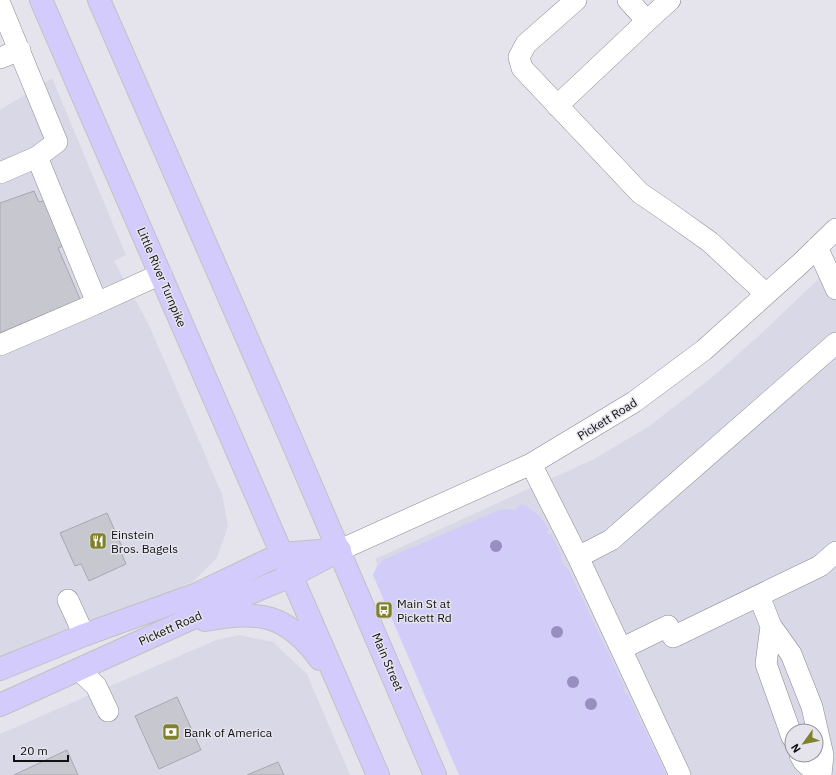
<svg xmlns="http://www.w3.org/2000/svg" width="836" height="775" viewBox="0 0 836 775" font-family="'IBM Plex Sans',sans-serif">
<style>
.built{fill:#d9d8e7;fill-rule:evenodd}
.grass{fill:#d1ccf8}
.building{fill:#c7c7cf;stroke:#a8a7af}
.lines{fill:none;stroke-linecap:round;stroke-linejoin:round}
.minor-casing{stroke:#8a8991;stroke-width:22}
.major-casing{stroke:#c1c1c2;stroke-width:24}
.minor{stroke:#fff;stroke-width:21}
.major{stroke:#d3cbfc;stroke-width:22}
.tree{fill:#988ebf}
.labels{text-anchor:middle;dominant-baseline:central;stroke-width:3;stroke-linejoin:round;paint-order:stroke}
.street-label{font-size:12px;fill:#111113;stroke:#e5e4ed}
.poi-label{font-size:12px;fill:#111113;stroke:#e5e4ed;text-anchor:start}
</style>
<rect width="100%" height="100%" fill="#e5e4ed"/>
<path class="built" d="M52,78L126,255L114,261L149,325L222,494L228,526L217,558L194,581L0,665V110Z
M836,262V775H468L375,559L594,459L648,427L709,380L764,331ZM792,731H816V755H792Z
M239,635L273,642L307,674L350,775H0V734L216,640Z"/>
<path class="grass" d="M521,504C534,510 542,517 549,530L547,531L549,535L551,534L562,555L560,557L565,567H567L625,688L623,690L625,694L627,693L667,775H459L373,575L377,566L383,560L497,511L506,509L515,510Z"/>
<path class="building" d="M34,191L39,202L46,200L67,244L58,248L80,299L0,333V203Z
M107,513L123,549L120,550L126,564L89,581L81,564L75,566L60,533Z
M177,697L201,750L159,769L135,716Z
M67,750L78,775H14Z
M278,762L284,775H247Z"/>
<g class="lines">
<defs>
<path id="minor" d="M576,0L526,44L519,57L522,68L640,193L665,210L710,242L766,294
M0,4L57,142L37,157L0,173
M647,21L670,0
M0,58L20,50
M557,106L647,21L628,0
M37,157L97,303
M817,247L836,289
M0,345L86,308L161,274
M531,464L578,557L680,775
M340,550L531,464L634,402L704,350L801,263L836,229
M578,557L611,540L836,343
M759,596L771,626L791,654L812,707L823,755L821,775
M68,600L84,635
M771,626L766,664L792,737
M621,649L668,626L673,637L820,566L836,552
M79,670L96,686L108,711
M800,755L804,762L820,775"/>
<path id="major" d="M41,0L378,775
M99,0C213,257 325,516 435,775
M205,620C258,610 286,613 320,659
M0,669L84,635L197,594L281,554L332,550
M0,705L230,601L291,576L340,550"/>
</defs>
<use href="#minor" class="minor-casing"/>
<use href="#major" class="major-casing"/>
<use href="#minor" class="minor"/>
<use href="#major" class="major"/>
</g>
<g class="tree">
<circle cx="496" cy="546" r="6"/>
<circle cx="557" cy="632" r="6"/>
<circle cx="573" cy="682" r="6"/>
<circle cx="591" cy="704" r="6"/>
</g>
<defs>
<symbol id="restaurant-square" viewBox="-11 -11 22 22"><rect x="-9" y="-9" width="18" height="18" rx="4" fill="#80812b" stroke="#e5e4ed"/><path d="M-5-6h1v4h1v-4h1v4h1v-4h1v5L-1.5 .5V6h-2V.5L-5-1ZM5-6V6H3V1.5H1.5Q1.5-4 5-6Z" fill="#fff"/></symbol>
<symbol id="bus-square" viewBox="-11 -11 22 22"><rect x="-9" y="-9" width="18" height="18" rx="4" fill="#80812b" stroke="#e5e4ed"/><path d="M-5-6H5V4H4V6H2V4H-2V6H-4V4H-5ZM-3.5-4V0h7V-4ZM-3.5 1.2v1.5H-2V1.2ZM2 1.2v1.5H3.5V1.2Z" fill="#fff"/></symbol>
<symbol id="bank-square" viewBox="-11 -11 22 22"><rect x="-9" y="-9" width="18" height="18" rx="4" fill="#80812b" stroke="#e5e4ed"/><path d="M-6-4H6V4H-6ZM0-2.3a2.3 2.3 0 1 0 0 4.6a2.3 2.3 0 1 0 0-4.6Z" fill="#fff"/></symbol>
</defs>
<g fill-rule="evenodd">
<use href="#restaurant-square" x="88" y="531" width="20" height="20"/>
<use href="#bus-square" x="374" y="600" width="20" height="20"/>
<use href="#bank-square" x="161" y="722" width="20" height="20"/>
</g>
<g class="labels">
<g class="street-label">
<text transform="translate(162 277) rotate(67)">Little River Turnpike</text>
<text transform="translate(607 419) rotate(-32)">Pickett Road</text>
<text transform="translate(170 628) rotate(-24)">Pickett Road</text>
<text transform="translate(388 662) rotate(67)">Main Street</text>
</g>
<g class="poi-label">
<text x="111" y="534">Einstein<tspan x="111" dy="14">Bros. Bagels</tspan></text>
<text x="397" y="603">Main St at<tspan x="397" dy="14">Pickett Rd</tspan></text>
<text x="184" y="732">Bank of America</text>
</g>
</g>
<g transform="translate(804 743) rotate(237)"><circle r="19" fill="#e5e4ed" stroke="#909096"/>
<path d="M0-3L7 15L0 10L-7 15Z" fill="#80812b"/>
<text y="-6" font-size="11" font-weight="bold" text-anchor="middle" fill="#111113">N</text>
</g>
<path d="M14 755v6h54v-6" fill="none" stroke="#111113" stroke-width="2"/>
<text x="20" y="755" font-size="12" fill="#111113" stroke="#e5e4ed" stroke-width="3" paint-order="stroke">20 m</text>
</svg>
